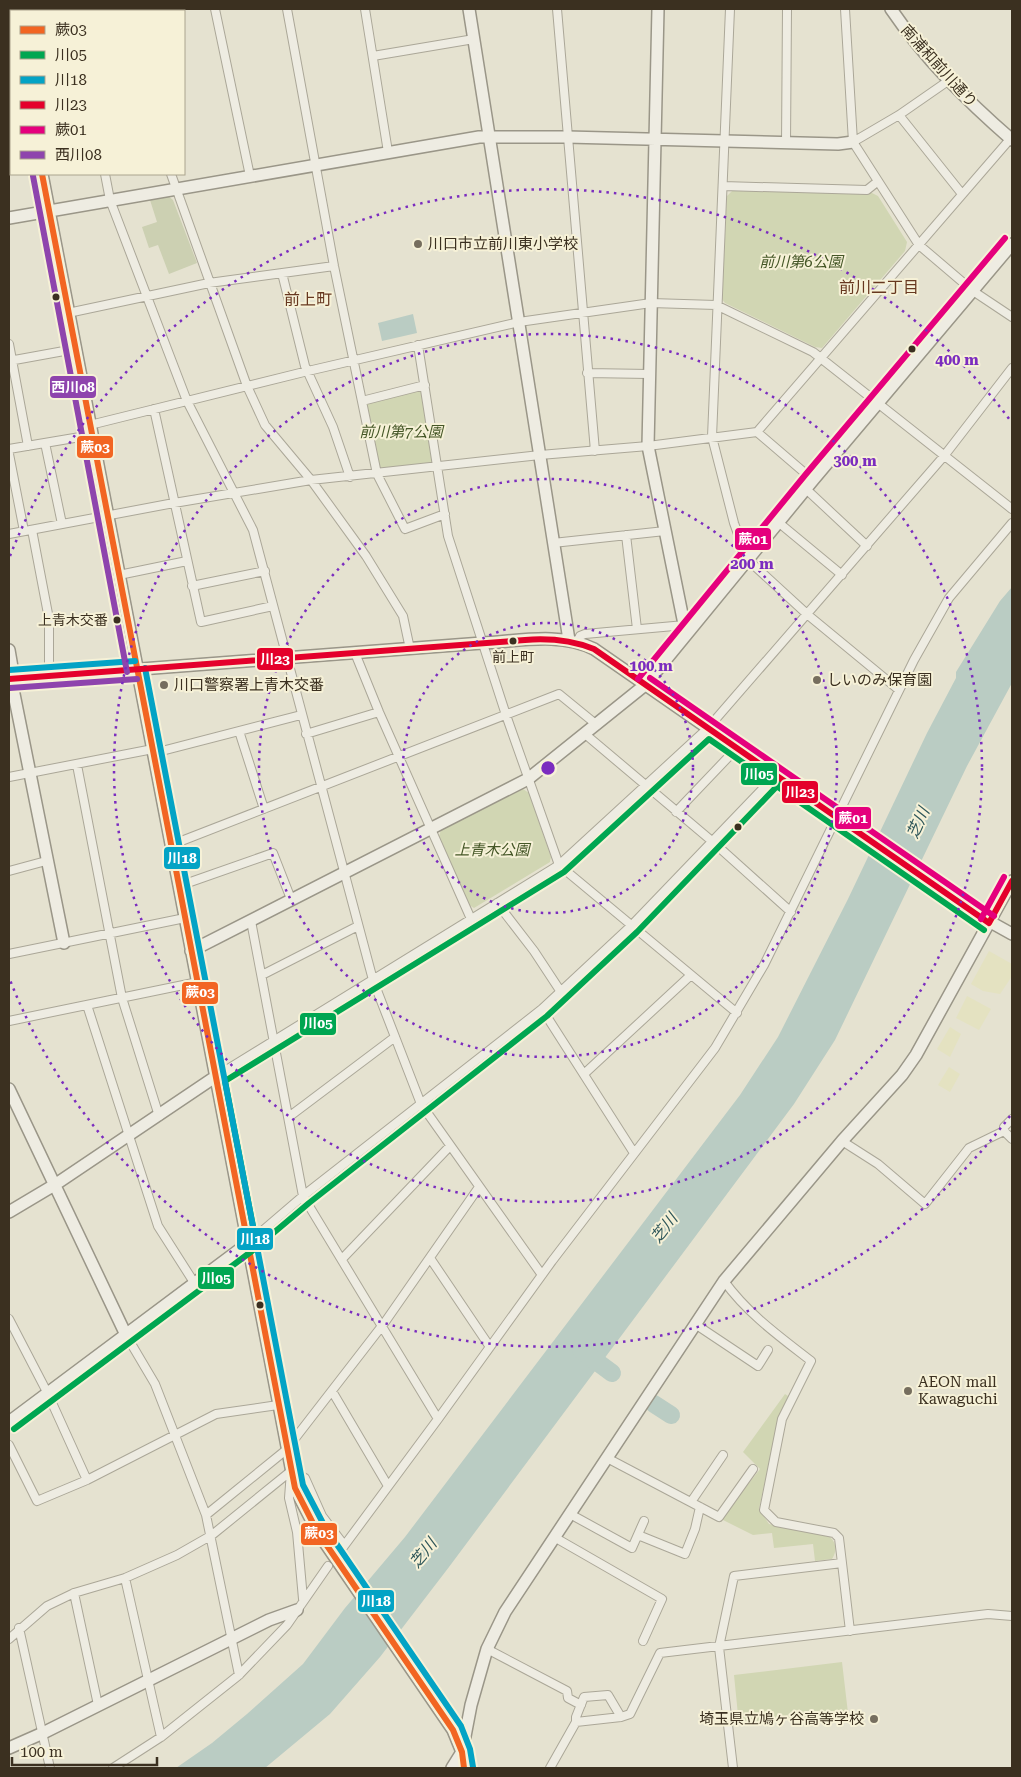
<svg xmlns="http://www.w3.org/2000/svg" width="1021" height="1777" viewBox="0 0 1021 1777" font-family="'Roboto Serif','Noto Sans JP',serif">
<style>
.farmland{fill:#e4e2c1}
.green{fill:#d1d6b3}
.cemetery{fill:#ccd0b2}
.water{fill:#baccc3}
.pier{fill:#e5e2d0}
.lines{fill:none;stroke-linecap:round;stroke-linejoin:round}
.river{stroke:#baccc3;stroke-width:18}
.street-casing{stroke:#aba798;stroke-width:10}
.secondary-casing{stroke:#9a9688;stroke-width:14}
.street{stroke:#eeece2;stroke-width:8}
.secondary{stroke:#eeece2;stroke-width:11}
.bus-1-casing{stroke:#f6f1d7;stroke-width:10}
.bus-2-casing{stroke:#f6f1d7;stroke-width:10}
.bus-3-casing{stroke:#f6f1d7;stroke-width:10}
.bus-4-casing{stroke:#f6f1d7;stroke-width:10}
.bus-5-casing{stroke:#f6f1d7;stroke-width:10}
.bus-6-casing{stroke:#f6f1d7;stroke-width:10}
.bus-1{stroke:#f26522;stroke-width:6}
.bus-2{stroke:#00a651;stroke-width:6}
.bus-3{stroke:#03a3c5;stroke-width:6}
.bus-4{stroke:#e4002b;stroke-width:6}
.bus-5{stroke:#e5007d;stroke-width:6}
.bus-6{stroke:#8e44ad;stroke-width:6}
.ring{fill:none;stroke:#7b2cbf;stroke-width:2.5;stroke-dasharray:2.5 5}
.poi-dot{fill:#766e5e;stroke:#f6f1d7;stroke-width:2}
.bus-dot{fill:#3b3020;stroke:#f6f1d7;stroke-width:2}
.labels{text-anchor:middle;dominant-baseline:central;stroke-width:4;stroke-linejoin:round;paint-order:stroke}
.bus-label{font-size:14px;fill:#3b3020;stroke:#f6f1d7;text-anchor:end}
.street-label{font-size:15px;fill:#3b3020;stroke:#f6f1d7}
.poi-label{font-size:15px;fill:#3b3020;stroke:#f6f1d7;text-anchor:start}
.park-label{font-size:15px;font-style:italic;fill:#455727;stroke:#f6f1d7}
.neighbourhood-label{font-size:16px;fill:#673820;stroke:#f6f1d7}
.water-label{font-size:16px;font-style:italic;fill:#2f575a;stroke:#f6f1d7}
.centre{fill:#7b2cbf;stroke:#f6f1d7;stroke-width:2.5}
.ring-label{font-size:15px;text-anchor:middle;font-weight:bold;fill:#7b2cbf;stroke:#f6f1d7;stroke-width:4;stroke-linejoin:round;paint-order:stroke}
.line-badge{stroke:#f6f1d7;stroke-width:2}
.badge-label{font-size:14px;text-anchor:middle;font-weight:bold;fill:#fff}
</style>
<rect width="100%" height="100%" fill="#e5e2d0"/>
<path class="farmland" d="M989,951L1012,964V976L1000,994L983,991L971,984Z
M967,996L991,1009L979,1030L956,1018Z
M950,1027L961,1034L950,1057L937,1049Z
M949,1067L960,1074L950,1092L938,1085Z"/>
<path class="green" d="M732,191L872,193L878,196L907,242L905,251L822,348L815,347L725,303L722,299L727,196Z
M419,389L422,391L434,460L431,463L382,469L378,464L367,405L368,402Z
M523,789L529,793L551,857L550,862L474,908L469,905L439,836L441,830Z
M785,1394L788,1396L778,1420L759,1509L769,1524L830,1537C837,1544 837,1551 832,1559L815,1561L813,1544L774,1548L772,1533L753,1535L721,1519L760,1469L743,1452Z
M842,1662L848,1713L739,1725L734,1675Z"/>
<path class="cemetery" d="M168,196L173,200L197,263L169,274L158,245L149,248L142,227L157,222L150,200Z"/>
<path class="water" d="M413,314L417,333L382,341L378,323Z
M1012,587V683L967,766L835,1040L794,1104L449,1567L380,1657L330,1714L265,1768H176L212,1743L247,1714L303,1664L345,1608L405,1537L740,1095L778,1037L848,899L927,733L956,678V672L1000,601Z"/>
<path class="pier" d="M876,834L922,865L914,882L869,850Z"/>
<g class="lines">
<path class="river" d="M581,1350L612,1373
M654,1404L671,1415"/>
<defs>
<path id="street" d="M78,9V11
M137,9L138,11
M215,9L250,176
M287,9L334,266L377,474L405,529L445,514
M365,9L388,152
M557,9L595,451
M730,9L712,437L734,523L747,559L808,615L899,690
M845,9L853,142L919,245L973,291L1012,317
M51,11L56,9
M373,56L474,39
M899,115L962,194
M9,116H11
M853,142L899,115L948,81
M786,143L787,9
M105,174L110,200L187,401L253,530L373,980L421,1104L542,1275
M171,174L247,386L265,425L311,480L366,556L403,616L410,649
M723,186L867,190L877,182
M282,273L305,366L333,427L350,477
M68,313L209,283L334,266
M9,344L28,446
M418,345L448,536L506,715L559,865L737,1013
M9,361L75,349
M587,373L649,374
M362,401L425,385
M154,409L201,622L273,606
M90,425L308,371L519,322L651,303L716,305L813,352L1012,509
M757,432L1011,138
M45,443L62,524
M9,449L92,435
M9,454L24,531
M806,489L867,546
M778,522L842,575
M32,530L49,619V675
M9,534L174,503L311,480L540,455L648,446L757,432L813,480
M626,535L637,629
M553,543L665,531
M119,575L187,561
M192,586L265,571
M577,642L580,636L585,634L685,625
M355,653L379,712L471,919
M239,731L264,809
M306,734L379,712
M585,734L713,842L791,912
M154,753L301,715
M77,765L122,998L159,1116
M9,777L153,749
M676,812L737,748
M171,845L559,694L597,725
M9,871L46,861
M179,886L273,853L291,899
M497,903L534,951L561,992
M251,921L303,1196L438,1419
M9,954L185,918
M262,975L358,926
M87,1005L158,1226L195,1284
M542,1009L634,1153
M9,1021L198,982
M584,1074L691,975
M215,1077L559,865L708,728L944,456L1012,368
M290,1116L395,1037
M1004,1131V1127L1012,1119
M842,1141L878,1164L925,1204L969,1148L1004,1131L1012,1139
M247,1244L303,1196L542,1009L631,926L776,775
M430,1258L490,1347
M342,1259L450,1146
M724,1281C748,1314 779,1336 811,1361L782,1419L764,1510L776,1522L834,1533L839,1538L842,1563
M9,1319L48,1394L87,1480
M695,1324L758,1366L768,1350
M126,1335L155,1384L206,1515L239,1675
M332,1391L388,1486
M9,1445L37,1501L87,1480L216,1414L278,1405
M607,1458L719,1517L753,1469
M691,1502L723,1455
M570,1514L632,1548L644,1521
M206,1515L286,1450L385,1322L479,1187
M638,1535L685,1554L695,1529L700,1507
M554,1537L662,1599L643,1641
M341,1550L438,1419L552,1261L715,1048L764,965L914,660L949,598L1012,523
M125,1578L161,1737
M74,1593L98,1705
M303,1599L297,1532L289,1498L291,1471L305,1478L322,1516L344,1545
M19,1628L50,1768
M9,1639L47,1606L74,1593L125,1578L177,1555L212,1535L291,1471
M487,1649L567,1691L568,1698L581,1705
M576,1722V1717L584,1697L608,1695L621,1717
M113,1768L161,1737L239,1675L287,1625L328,1566
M550,1768L576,1722L621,1717L630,1714L660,1653L988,1614L1012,1616
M733,1768L719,1647L734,1576L842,1563L850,1631"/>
<path id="secondary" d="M26,9V11
M469,9L569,640
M658,9L648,446L686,634
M891,9C925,59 966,100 1012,140
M9,25H11
M42,174L295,1488L317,1531L453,1730L462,1752L464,1768
M9,218L479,137H567L838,144L853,142
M9,650L14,679
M9,679L482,643C519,641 561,632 594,649L976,914L1012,934
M11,679L64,943
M191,951L528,779L645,685L813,480L1012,244
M9,1089L126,1335
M9,1212L56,1184L215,1077
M9,1422L247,1244
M9,1748L43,1733L269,1620L297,1610
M452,1768L462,1752L471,1705L487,1649L505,1612L724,1281L842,1141L902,1075L916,1055L1012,881"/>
</defs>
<use href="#street" class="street-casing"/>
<use href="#secondary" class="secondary-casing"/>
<use href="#street" class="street"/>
<use href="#secondary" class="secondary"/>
<defs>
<path id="bus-1" d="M42,174L295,1488L317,1531L453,1730L462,1752L464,1768"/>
<path id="bus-2" d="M256,1242L225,1081L564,872L709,739L984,930
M14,1429L252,1251L309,1203L547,1016L637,932L782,781"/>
<path id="bus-3" d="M145,668L303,1485L325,1527L461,1726L470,1749L473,1767
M9,670L135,661"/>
<path id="bus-4" d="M9,679L525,640C549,638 571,640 594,649L989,923
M989,923L1012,881"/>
<path id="bus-5" d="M650,678L994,916
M638,679L806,474L1005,238
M981,919L1004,877"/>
<path id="bus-6" d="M33,176L127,672
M10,688L137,679"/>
</defs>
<use href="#bus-1" class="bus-1-casing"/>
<use href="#bus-2" class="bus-2-casing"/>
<use href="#bus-3" class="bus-3-casing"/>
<use href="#bus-4" class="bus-4-casing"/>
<use href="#bus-5" class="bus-5-casing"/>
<use href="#bus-6" class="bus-6-casing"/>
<use href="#bus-1" class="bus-1"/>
<use href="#bus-2" class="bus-2"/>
<use href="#bus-3" class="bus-3"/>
<use href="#bus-4" class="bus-4"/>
<use href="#bus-5" class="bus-5"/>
<use href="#bus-6" class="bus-6"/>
</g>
<g class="ring">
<circle cx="548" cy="768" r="145"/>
<circle cx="548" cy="768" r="289"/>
<circle cx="548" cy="768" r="434"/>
<path d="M1010 1116A578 578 0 0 1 10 980M10 556A578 578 0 0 1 1010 420"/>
</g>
<g class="poi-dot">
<circle cx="418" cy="244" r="5"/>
<circle cx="817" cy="680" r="5"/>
<circle cx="164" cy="685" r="5"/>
<circle cx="908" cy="1391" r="5"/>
<circle cx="874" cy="1719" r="5"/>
</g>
<g class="bus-dot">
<circle cx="56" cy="297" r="4.5"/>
<circle cx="912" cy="349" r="4.5"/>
<circle cx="117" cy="620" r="4.5"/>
<circle cx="513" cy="641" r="4.5"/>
<circle cx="738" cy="827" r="4.5"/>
<circle cx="260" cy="1305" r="4.5"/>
</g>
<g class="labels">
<g class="bus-label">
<text x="108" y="620">上青木交番</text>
<text x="513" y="657" text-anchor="middle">前上町</text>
</g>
<g class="street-label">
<text transform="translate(939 66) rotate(48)">南浦和前川通り</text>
</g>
<g class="poi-label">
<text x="428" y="244">川口市立前川東小学校</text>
<text x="827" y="680">しいのみ保育園</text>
<text x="174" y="685">川口警察署上青木交番</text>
<text x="918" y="1382">AEON mall<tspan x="918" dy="17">Kawaguchi</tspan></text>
<text x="864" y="1719" text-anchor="end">埼玉県立鳩ヶ谷高等学校</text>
</g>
<g class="park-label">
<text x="801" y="262">前川第6公園</text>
<text x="401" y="432">前川第7公園</text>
<text x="492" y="850">上青木公園</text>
</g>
<g class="neighbourhood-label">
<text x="879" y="287">前川二丁目</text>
<text x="308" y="299">前上町</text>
</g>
<g class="water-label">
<text transform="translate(918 823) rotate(-66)">芝川</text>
<text transform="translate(664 1228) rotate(-52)">芝川</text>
<text transform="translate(423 1553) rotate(-51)">芝川</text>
</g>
</g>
<circle cx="548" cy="768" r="8" class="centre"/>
<g class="ring-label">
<text x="957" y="365">400 m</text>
<text x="855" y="466">300 m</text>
<text x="752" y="569">200 m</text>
<text x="651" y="671">100 m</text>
</g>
<g class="line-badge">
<rect x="49" y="375" width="48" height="24" rx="5" fill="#8e44ad"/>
<rect x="76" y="435" width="38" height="24" rx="5" fill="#f26522"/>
<rect x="734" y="527" width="38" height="24" rx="5" fill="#e5007d"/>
<rect x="256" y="647" width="38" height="24" rx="5" fill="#e4002b"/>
<rect x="740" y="762" width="38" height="24" rx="5" fill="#00a651"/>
<rect x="781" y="780" width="38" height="24" rx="5" fill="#e4002b"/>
<rect x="834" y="806" width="38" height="24" rx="5" fill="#e5007d"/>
<rect x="163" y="846" width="38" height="24" rx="5" fill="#03a3c5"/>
<rect x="181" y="981" width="38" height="24" rx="5" fill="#f26522"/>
<rect x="299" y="1012" width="38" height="24" rx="5" fill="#00a651"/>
<rect x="236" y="1227" width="38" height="24" rx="5" fill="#03a3c5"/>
<rect x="197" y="1266" width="38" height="24" rx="5" fill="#00a651"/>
<rect x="300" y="1522" width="38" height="24" rx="5" fill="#f26522"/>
<rect x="357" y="1589" width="38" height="24" rx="5" fill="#03a3c5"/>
</g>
<g class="badge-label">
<text x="73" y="392">西川08</text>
<text x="95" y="452">蕨03</text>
<text x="753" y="544">蕨01</text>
<text x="275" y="664">川23</text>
<text x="759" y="779">川05</text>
<text x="800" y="797">川23</text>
<text x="853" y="823">蕨01</text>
<text x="182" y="863">川18</text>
<text x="200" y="997">蕨03</text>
<text x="318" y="1028">川05</text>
<text x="255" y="1244">川18</text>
<text x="216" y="1283">川05</text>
<text x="319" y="1538">蕨03</text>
<text x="376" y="1606">川18</text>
</g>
<rect width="1021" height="1777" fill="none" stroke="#3b3020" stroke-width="20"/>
<rect x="10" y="10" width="175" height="165" fill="#f6f1d7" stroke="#aba48e"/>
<rect x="20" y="26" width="25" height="8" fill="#f26522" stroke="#aba48e"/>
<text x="55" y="35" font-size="15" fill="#3b3020">蕨03</text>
<rect x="20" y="51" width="25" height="8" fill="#00a651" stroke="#aba48e"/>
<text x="55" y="60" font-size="15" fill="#3b3020">川05</text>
<rect x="20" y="76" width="25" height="8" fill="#03a3c5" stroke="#aba48e"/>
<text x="55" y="85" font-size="15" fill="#3b3020">川18</text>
<rect x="20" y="101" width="25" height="8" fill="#e4002b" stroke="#aba48e"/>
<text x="55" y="110" font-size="15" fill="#3b3020">川23</text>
<rect x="20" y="126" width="25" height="8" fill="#e5007d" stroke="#aba48e"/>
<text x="55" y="135" font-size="15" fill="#3b3020">蕨01</text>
<rect x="20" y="151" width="25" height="8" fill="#8e44ad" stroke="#aba48e"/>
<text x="55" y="160" font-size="15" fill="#3b3020">西川08</text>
<path d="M12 1757v8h145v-8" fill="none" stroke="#3b3020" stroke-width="2.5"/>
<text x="20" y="1757" font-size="15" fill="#3b3020" stroke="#f6f1d7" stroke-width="4" paint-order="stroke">100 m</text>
</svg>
